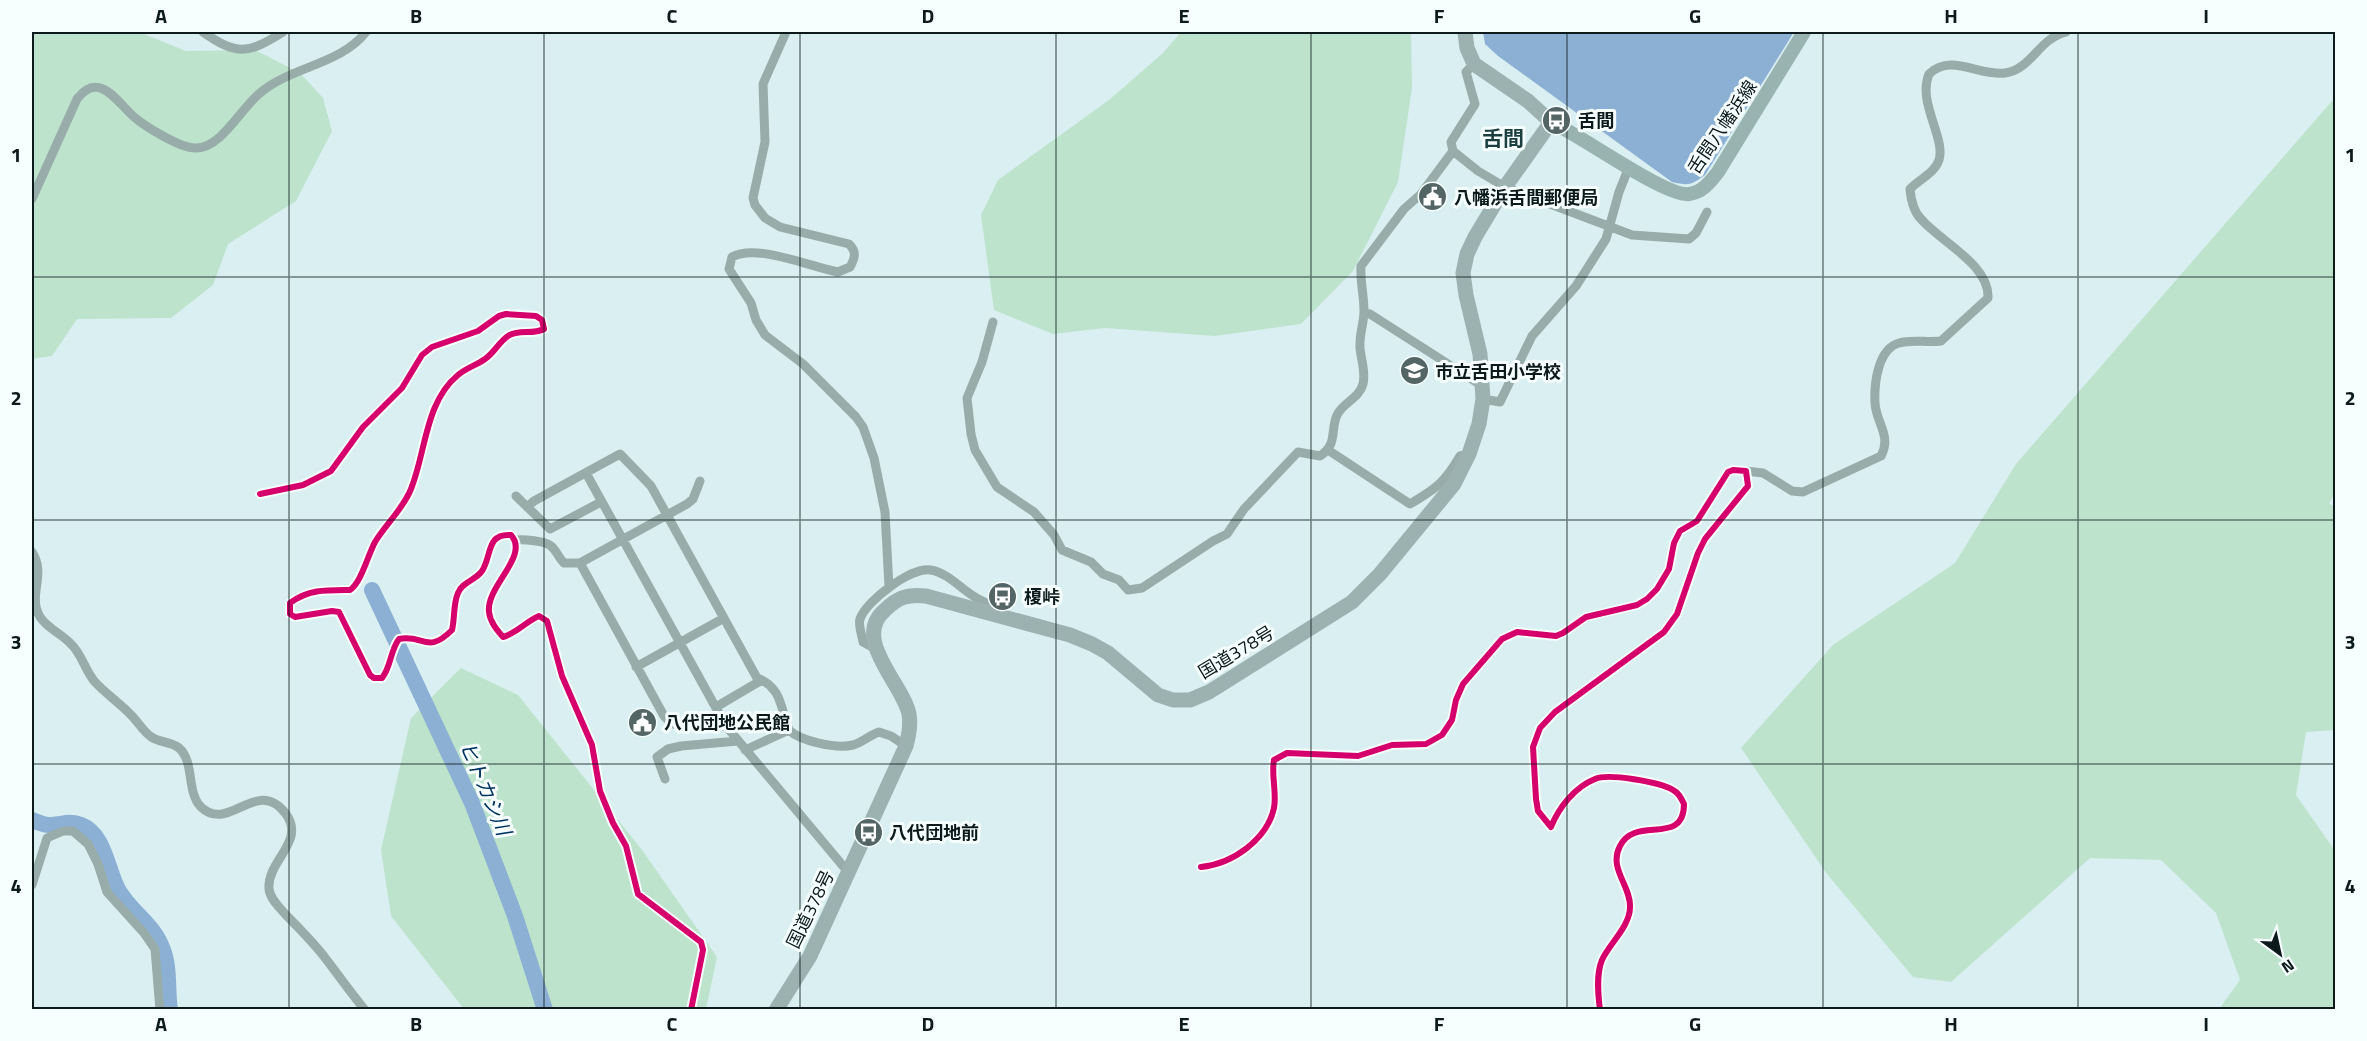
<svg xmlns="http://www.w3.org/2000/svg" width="2367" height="1041" viewBox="0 0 2367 1041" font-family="'Titillium Web','Noto Sans JP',sans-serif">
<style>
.green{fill:#bde3cc}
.water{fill:#8bb0d4}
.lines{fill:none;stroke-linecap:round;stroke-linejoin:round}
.river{stroke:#8bb0d4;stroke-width:16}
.minor{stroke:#98ada9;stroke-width:9}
.secondary{stroke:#99b3b0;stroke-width:14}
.trunk{stroke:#9cb2b1;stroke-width:15}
.cycleway-casing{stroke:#f6fefe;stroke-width:10}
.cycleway{stroke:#d6006c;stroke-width:6}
.grid{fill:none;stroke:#0c1a1b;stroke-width:1.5;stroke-opacity:0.55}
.labels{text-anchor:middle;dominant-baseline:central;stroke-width:6;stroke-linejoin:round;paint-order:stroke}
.poi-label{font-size:18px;font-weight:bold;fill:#0c1a1b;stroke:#f6fefe;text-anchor:start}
.street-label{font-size:18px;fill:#0c1a1b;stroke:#f6fefe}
.water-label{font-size:20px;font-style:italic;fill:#003260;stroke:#f6fefe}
.quarter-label{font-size:21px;font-weight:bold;fill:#1c3e40;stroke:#f6fefe}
.neatline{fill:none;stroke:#0c1a1b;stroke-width:2}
.grid-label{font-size:20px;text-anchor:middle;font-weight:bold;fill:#0c1a1b}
</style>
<rect width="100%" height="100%" fill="#daeff1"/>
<path class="green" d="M32,32H139L186,51L255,50L300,73L323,98L332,131L296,201L228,244L213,285L171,318L77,319L52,356L32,359Z
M1181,32H1411L1412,88L1398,182L1353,271L1301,324L1215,336L1105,328L1053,334L994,310L981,215L998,180L1109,100L1163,53Z
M2332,101L2336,104V491L2329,504L2336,507L2335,730L2306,732L2296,795L2335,851V1009H2219L2240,980L2216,913L2161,860L2090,858L1951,982L1913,977L1827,874L1741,748L1833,645L1955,563L2016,464Z
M461,668L518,695L642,850L717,957L706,1009H464L391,916L381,850L411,718Z"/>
<path class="water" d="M1483,32H1794L1705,175C1691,185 1689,186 1672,182L1498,56L1485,44Z"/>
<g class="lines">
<path class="river" d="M372,590L472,803L515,916L545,1010
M32,820C37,822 44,825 49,825C61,825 69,820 81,825C106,835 107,871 119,891C133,914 154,924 163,950C170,968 167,991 170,1010"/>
<path class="minor" d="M203,32C237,56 248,54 283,32
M786,32L763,84L765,142L753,198L755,205L765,218L780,227L849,244C857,252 855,258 850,267L838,272C811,267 756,243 732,257L729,269L751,303L756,320L765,335L803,364L856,417L863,427L874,458L885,512L889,587
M1474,64L1466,72L1475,104L1451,142L1453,151L1478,171L1505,187L1632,235L1689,239L1696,233L1707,212
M32,199L77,99C99,70 117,102 134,117C146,127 180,148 195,148C221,149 241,108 260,93C292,66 340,65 366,32
M1364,313L1370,314L1484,387
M993,322L982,362L967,398L971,434L975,450L997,487L1034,512L1054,535L1062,550L1091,562L1103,574L1119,580L1128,590L1142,588L1213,541L1227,534L1244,509L1298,452L1320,456C1338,444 1330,431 1337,415C1343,402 1359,399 1363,384C1366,372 1361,360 1360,348C1359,335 1364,323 1364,311C1364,296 1360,281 1361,266L1404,209L1421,194L1453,151
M1483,399L1500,402L1532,336L1576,286L1606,239L1619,192L1629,167
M1328,450L1410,504C1437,488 1444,483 1460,456L1465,455
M1746,471L1763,473L1792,491L1803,492L1881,456C1892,436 1876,423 1875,403C1874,383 1878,349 1899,343C1912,339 1928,343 1941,341L1988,298C1990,265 1941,242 1921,219C1913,211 1911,200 1910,189C1918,180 1935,173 1939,160C1946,138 1917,102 1929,74C1951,53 1978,76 2005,73C2031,70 2039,38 2066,32
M586,473L726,726L843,866L850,871
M260,494L303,485L331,471L363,427L402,388L422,355L432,347L478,331L499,316L506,314L536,316L542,320L544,329C533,335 518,329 508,336C499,342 494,353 485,359C477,365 466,368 458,375C425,402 426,452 411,489C403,509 386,524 375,542C368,555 361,583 350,590C327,590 309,589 290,603V614L295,617L332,611L339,612L370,675L374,678H382C391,667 390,651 399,639C424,634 427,655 452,630C455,618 453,604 458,593C462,582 476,580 482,571C492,556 486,533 511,535C530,556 486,586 489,612C490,622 497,630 503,637C517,633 525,622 539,616L547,621L562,676L592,745L600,791L613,823L626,846L638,894L701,942L703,950L691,1010
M516,496L550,529L601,502
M527,507L534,501L620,454L651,486L757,678C782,687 780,707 789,730
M516,540C524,539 545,541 551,546C556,550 559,558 564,563H580L687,504L693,499L700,481
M32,552C47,575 27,595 40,617C48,629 62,634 71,644C82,654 85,671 95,682C106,694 121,704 132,716C138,722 143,731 150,736C158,743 171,741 179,748C195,762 186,792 201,807C229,834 257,775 286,814C306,842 267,860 269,889C270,899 280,908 286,915C300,929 314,943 326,959C339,976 351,993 365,1010
M580,563L664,716L672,724L726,726
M876,649L863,642C862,635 858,625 860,619C866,601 912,566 931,570C948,573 961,589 975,597C981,601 989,604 996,608V615
M636,667L724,618
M716,707L762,680
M745,750L789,730C800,741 836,749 853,745C861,743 870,735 879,732L891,736L906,746
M665,779L657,757L668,749L681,746L738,741
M1201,867C1232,864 1267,840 1274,808C1277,792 1271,776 1274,760L1287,753L1358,756L1392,745L1426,744L1442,735L1452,720L1456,700L1463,684L1502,639L1517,632L1556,636L1563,633L1586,617L1637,605L1647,599L1657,589L1669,569L1674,543L1680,531L1697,521L1728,472L1733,470L1746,471L1748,486L1705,539L1698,553L1677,614L1664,632L1555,712L1540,728L1533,747L1536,799L1538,811L1551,827C1559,807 1575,787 1595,779C1608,773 1660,782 1673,790C1679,793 1681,798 1684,804C1684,847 1635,815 1620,846C1608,868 1631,886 1630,907C1630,926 1610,943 1602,960C1596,974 1598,994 1600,1010
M32,885L47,838L63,831H73L88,844L98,864L107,892L144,933L155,949L160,1010"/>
<path class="secondary" d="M1551,122C1579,134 1667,198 1689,194C1703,192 1710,182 1718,172L1804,32"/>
<path class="trunk" d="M776,1010L810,956L906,746C909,735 911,725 909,714C903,684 851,639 885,610C898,597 908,594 926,596L1070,635L1092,644L1108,653L1158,695L1173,700H1190L1209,692L1352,602L1380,574L1454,484L1469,454L1479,424L1483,399L1480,354L1466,295L1463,273L1467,254L1475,237L1505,187L1551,122L1528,101L1474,64L1467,48L1465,32"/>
<defs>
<path id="cycleway" d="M260,494L303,485L331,471L363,427L402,388L422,355L432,347L478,331L499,316L506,314L536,316L542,320L544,329C533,335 518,329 508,336C499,342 494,353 485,359C477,365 466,368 458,375C425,402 426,452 411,489C403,509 386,524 375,542C368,555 361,583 350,590C327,590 309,589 290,603V614L295,617L332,611L339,612L370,675L374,678H382C391,667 390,651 399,639C424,634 427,655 452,630C455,618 453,604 458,593C462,582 476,580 482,571C492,556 486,533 511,535C530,556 486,586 489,612C490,622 497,630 503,637C517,633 525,622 539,616L547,621L562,676L592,745L600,791L613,823L626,846L638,894L701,942L703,950L691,1010
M1201,867C1232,864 1267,840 1274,808C1277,792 1271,776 1274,760L1287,753L1358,756L1392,745L1426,744L1442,735L1452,720L1456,700L1463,684L1502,639L1517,632L1556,636L1563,633L1586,617L1637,605L1647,599L1657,589L1669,569L1674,543L1680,531L1697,521L1728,472L1733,470L1746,471L1748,486L1705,539L1698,553L1677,614L1664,632L1555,712L1540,728L1533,747L1536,799L1538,811L1551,827C1559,807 1575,787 1595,779C1608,773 1660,782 1673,790C1679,793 1681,798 1684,804C1684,847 1635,815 1620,846C1608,868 1631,886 1630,907C1630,926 1610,943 1602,960C1596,974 1598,994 1600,1010"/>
</defs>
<use href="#cycleway" class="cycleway-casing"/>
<use href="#cycleway" class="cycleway"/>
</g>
<path class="grid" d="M289,32V1010M544,32V1010M800,32V1010M1056,32V1010M1311,32V1010M1567,32V1010M1823,32V1010M2078,32V1010M32,277H2336M32,520H2336M32,764H2336"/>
<defs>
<symbol id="bus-disc" viewBox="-11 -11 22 22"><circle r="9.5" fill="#546566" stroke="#f6fefe"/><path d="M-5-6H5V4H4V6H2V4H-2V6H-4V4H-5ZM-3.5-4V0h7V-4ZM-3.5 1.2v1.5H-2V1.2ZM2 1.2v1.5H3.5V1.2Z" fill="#fff"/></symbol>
<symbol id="civic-disc" viewBox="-11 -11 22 22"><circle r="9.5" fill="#546566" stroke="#f6fefe"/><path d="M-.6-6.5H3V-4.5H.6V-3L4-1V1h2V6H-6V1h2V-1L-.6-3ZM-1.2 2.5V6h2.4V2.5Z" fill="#fff"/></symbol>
<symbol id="school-disc" viewBox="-11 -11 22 22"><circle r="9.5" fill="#546566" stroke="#f6fefe"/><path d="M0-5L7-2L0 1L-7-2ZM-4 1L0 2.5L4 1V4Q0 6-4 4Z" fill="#fff"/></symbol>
</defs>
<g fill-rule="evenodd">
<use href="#bus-disc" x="1540" y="104" width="33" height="33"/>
<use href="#civic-disc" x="1416" y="180" width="33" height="33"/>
<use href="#school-disc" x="1398" y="354" width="33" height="33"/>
<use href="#bus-disc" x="986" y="580" width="33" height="33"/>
<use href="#civic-disc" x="626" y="706" width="33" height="33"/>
<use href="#bus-disc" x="852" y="816" width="33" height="33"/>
</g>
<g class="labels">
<g class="poi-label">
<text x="1578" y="120">舌間</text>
<text x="1454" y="197">八幡浜舌間郵便局</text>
<text x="1435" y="371">市立舌田小学校</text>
<text x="1024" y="596">榎峠</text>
<text x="664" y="722">八代団地公民館</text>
<text x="889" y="832">八代団地前</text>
</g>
<g class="street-label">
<text transform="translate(1722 127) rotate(-56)">舌間八幡浜線</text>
<text transform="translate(1236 652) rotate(-31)">国道378号</text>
<text transform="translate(810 909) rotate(-64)">国道378号</text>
</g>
<g class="water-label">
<text transform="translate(486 788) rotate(67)">ヒトカシ川</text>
</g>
<g class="quarter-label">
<text x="1503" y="138">舌間</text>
</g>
</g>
<rect width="2367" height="1041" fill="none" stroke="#f6fefe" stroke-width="66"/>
<g transform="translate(2280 954) rotate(147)" stroke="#f6fefe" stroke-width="4.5" paint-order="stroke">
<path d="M0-4.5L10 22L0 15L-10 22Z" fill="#0c1a1b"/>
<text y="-9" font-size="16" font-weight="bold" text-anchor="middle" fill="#0c1a1b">N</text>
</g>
<rect x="33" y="33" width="2301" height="975" class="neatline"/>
<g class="grid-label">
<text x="161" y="23">A</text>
<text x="416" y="23">B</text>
<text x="672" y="23">C</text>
<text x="928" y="23">D</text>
<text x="1184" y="23">E</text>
<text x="1439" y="23">F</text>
<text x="1695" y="23">G</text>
<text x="1951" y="23">H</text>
<text x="2206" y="23">I</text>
<text x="16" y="162">1</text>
<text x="2350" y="162">1</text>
<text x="16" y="405">2</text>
<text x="2350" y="405">2</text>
<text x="16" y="649">3</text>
<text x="2350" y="649">3</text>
<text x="16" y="893">4</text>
<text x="2350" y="893">4</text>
<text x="161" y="1031">A</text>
<text x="416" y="1031">B</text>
<text x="672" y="1031">C</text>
<text x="928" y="1031">D</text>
<text x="1184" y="1031">E</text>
<text x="1439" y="1031">F</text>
<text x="1695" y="1031">G</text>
<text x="1951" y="1031">H</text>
<text x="2206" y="1031">I</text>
</g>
</svg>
